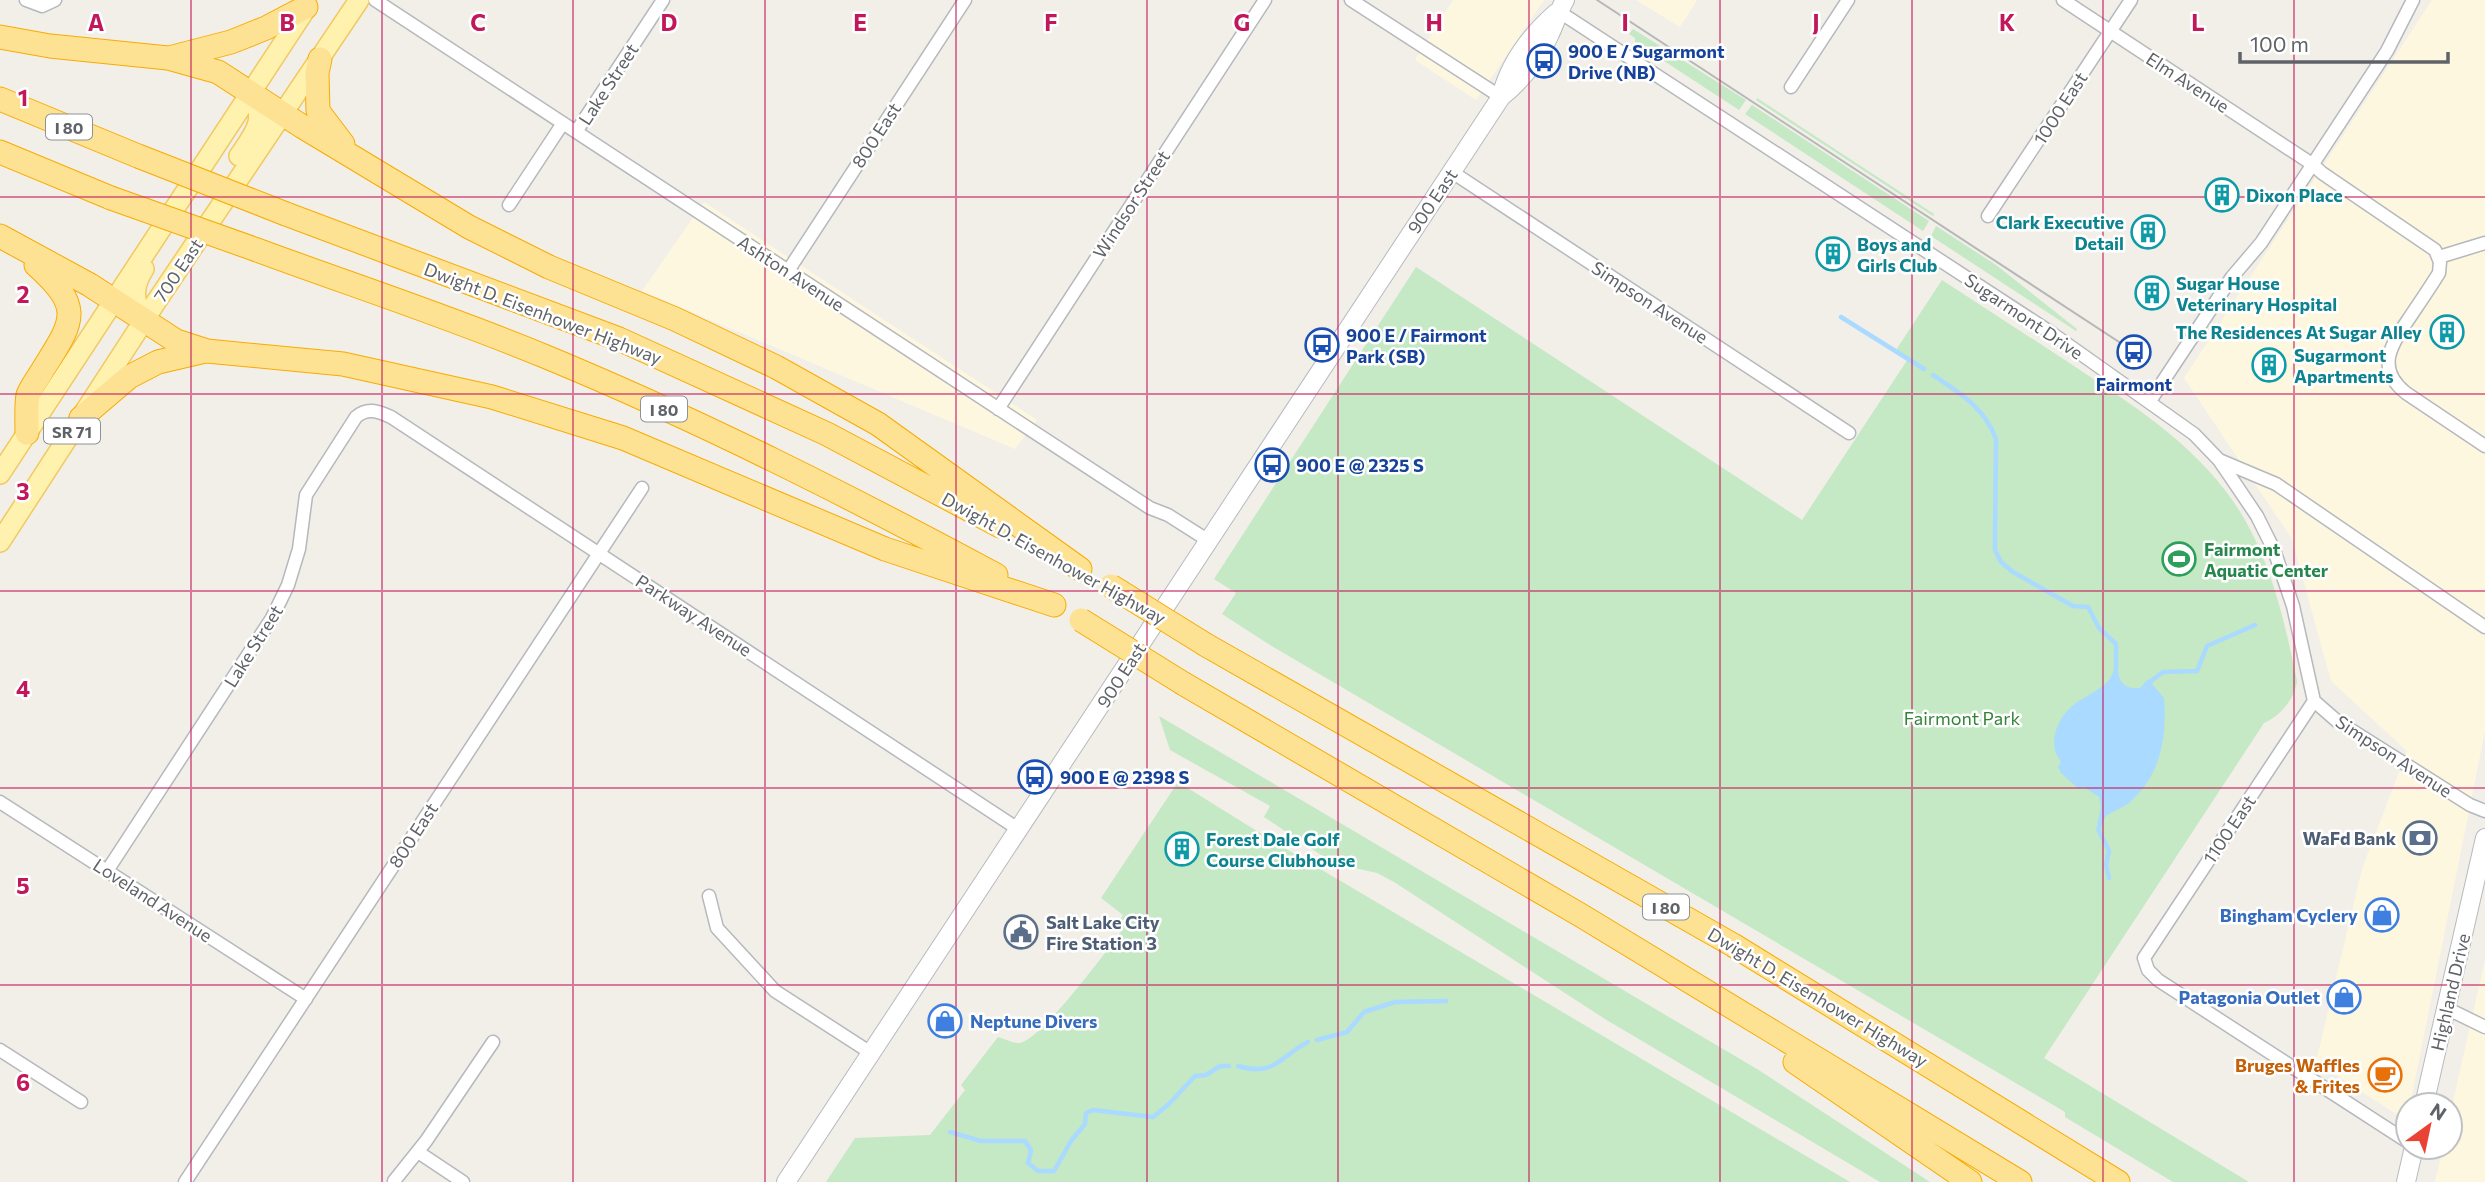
<svg xmlns="http://www.w3.org/2000/svg" width="2485" height="1182" viewBox="0 0 2485 1182" font-family="Commissioner,sans-serif">
<style>
.commercial{fill:#fef7e0}
.green{fill:#c5e8c5}
.water{fill:#aadaff}
.lines{fill:none;stroke-linecap:round;stroke-linejoin:round}
.stream{stroke:#aadaff;stroke-width:4.5}
.street-casing{stroke:#b5b8bc;stroke-width:15}
.secondary-casing{stroke:#b6babf;stroke-width:20}
.primary-casing{stroke:#f2c960;stroke-width:22}
.highway-casing{stroke:#f9ab00;stroke-width:25}
.street{stroke:#fff;stroke-width:12}
.secondary{stroke:#fff;stroke-width:18}
.primary{stroke:#fff2af;stroke-width:19}
.highway{stroke:#fde293;stroke-width:23}
.tram{stroke:#b6b7b8;stroke-width:2}
.highway-bridge-casing{stroke:#f9ab00;stroke-width:25;stroke-linecap:butt}
.highway-bridge{stroke:#fde293;stroke-width:23}
.grid{fill:none;stroke:#c2185b;stroke-width:2;stroke-opacity:0.55}
.labels{text-anchor:middle;dominant-baseline:central;stroke-width:5;stroke-linejoin:round;paint-order:stroke}
.shield{fill:#fff;stroke:#8f9295;stroke-width:2}
.shield-label{font-size:16px;font-weight:bold;fill:#5f6368}
.transit-label{font-size:18px;font-weight:bold;fill:#164399;stroke:#fff;text-anchor:start}
.street-label{font-size:18px;fill:#5f6368;stroke:#fff}
.culture-label{font-size:18px;font-weight:bold;fill:#0d838f;stroke:#fff;text-anchor:start}
.leisure-label{font-size:18px;font-weight:bold;fill:#27864d;stroke:#fff;text-anchor:start}
.park-label{font-size:18px;fill:#348238;stroke:#fff}
.service-label{font-size:18px;font-weight:bold;fill:#4e5e75;stroke:#fff;text-anchor:end}
.shop-label{font-size:18px;font-weight:bold;fill:#366cbe;stroke:#fff;text-anchor:end}
.food-label{font-size:18px;font-weight:bold;fill:#c56008;stroke:#fff;text-anchor:end}
.grid-label{font-size:23px;text-anchor:middle;font-weight:bold;fill:#c2185b;stroke:#fff;stroke-width:5;stroke-linejoin:round;paint-order:stroke}
</style>
<rect width="100%" height="100%" fill="#f1efe8"/>
<path class="commercial" d="M1453,0H1544L1476,100L1415,60Z
M1636,0H1697L1680,27Z
M2432,0H2485V731L2410,1105H2408L2407,1121L2316,1062L2362,869L2407,751L2331,681L2292,539L2184,378Z
M704,202L1037,420L1015,449L642,291Z
M2485,960V1182H2435L2443,1147H2450V1115Z"/>
<path class="green" d="M1633,29L1746,100L1739,110L1635,42V38L1629,34Z
M1757,98L1934,214L1933,216L1756,100Z
M1752,105L1929,221L1923,231L1745,114Z
M1936,226L1996,265L2077,329L2076,331L1931,236Z
M1416,267L1802,520L1908,359L1896,350L1942,280C1985,308 2028,336 2071,364C2131,404 2191,441 2233,501C2270,555 2284,618 2297,681C2294,700 2281,715 2264,723L2044,1058L2249,1182H2173L2065,1117V1112L1270,645L1222,614L1236,593L1214,579Z
M1159,716L1757,1069L1930,1182H1880L1605,1019L1394,882L1377,873L1333,863L1264,817L1270,806L1170,750Z
M1178,782L1268,838L1850,1182H826L855,1138L930,1135L965,1090L961,1085L998,1037C1004,1039 1013,1043 1019,1043C1041,1041 1107,950 1123,929L1118,923L1123,915L1101,898Z"/>
<path class="water" d="M2114,668L2118,669C2118,682 2126,690 2140,688L2148,679L2164,698C2167,738 2161,775 2129,803C2121,809 2112,811 2105,817L2101,829L2096,831L2101,806L2099,797L2084,787L2079,789L2061,773L2058,767L2061,762C2054,752 2052,743 2056,731C2068,692 2109,697 2114,668Z"/>
<g class="lines">
<path class="stream" d="M1841,317L1924,369
M1933,375C1961,394 1984,407 1996,439L1995,539V550L2001,562L2013,572L2073,606L2088,607L2099,628L2116,644V668
M2151,681L2163,672L2197,671L2207,646L2255,625
M2099,831L2109,851L2106,865L2109,878
M1317,1040L1347,1032L1364,1012L1395,1002L1446,1001
M1238,1066C1275,1077 1279,1057 1308,1042
M950,1132L981,1141H1025L1031,1150L1028,1163L1038,1171H1054L1071,1141L1085,1124L1086,1113L1093,1110L1153,1117L1169,1104L1195,1076L1206,1075L1220,1066H1229"/>
<defs>
<path id="street" d="M26,0L42,6L55,0
M375,0L1150,508L1168,515L1209,541
M1351,0L1501,97
M2063,0L2312,164L2322,173L2435,250L2440,262L2439,273C2429,289 2418,305 2408,320C2390,346 2376,369 2406,393L2485,446
M1558,11L2050,332L2194,434L2219,460L2232,479L2257,516L2274,550L2293,606L2314,701L2337,721L2470,805L2485,811
M1791,87L1848,0
M576,132L663,0
M1452,172L1849,433
M509,205L563,123
M1988,216L2131,0
M2439,257L2485,243
M788,271L965,0
M2150,401L2232,277L2261,243L2387,51L2413,0
M998,409L1265,0
M2219,460L2276,484L2485,627
M2314,701L2144,958L2148,970L2158,980L2408,1142
M0,802L306,999
M107,871L272,618L288,585L299,549L306,495L356,417C367,407 378,411 391,417L1018,829
M709,896L717,928L775,991L871,1053
M2446,1008L2485,1027
M0,1050L81,1102
M418,1152L463,1182
M394,1181L426,1141L493,1042
M185,1182L642,488"/>
<path id="secondary" d="M1501,97C1509,64 1530,36 1556,13
M2424,1105L2485,838
M786,1182L1501,97C1521,81 1538,59 1549,36C1555,24 1558,12 1565,0
M2406,1182L2414,1147"/>
<path id="primary" d="M239,156C255,133 268,118 250,92
M144,269C132,287 133,303 145,320
M0,474L307,7
M0,542L154,305L359,0"/>
<path id="highway" d="M0,37L50,46L168,58L218,72L303,127L469,227L549,267L675,319L776,367L878,424L1080,569
M169,58L231,42L266,28L306,7
M320,59L317,73L318,111L343,144
M0,99L138,156
M0,152L111,198
M286,214L619,339L827,434L1000,526
M0,236L90,285L176,341L207,351L343,364L492,397L623,438L885,549L1054,605
M257,250C352,285 450,317 544,356C699,420 849,496 996,575
M81,418L129,377L158,362L205,351
M27,433C27,421 26,406 28,395C31,387 38,378 42,371C73,321 85,309 36,265
M1206,645L1733,945L2118,1182
M1184,684L1582,916L2020,1182
M1795,1062L1970,1182"/>
</defs>
<use href="#street" class="street-casing"/>
<use href="#secondary" class="secondary-casing"/>
<use href="#primary" class="primary-casing"/>
<use href="#highway" class="highway-casing"/>
<use href="#street" class="street"/>
<use href="#secondary" class="secondary"/>
<use href="#primary" class="primary"/>
<use href="#highway" class="highway"/>
<path class="tram" d="M1597,0L2145,359"/>
<defs>
<path id="highway-bridge" d="M138,156L286,214
M111,198L257,250
M1111,586L1206,645
M1081,620L1184,684"/>
</defs>
<use href="#highway-bridge" class="highway-bridge-casing"/>
<use href="#highway-bridge" class="highway-bridge"/>
</g>
<path class="grid" d="M191,0V1182M382,0V1182M573,0V1182M765,0V1182M956,0V1182M1147,0V1182M1338,0V1182M1529,0V1182M1720,0V1182M1912,0V1182M2103,0V1182M2294,0V1182M0,197H2485M0,394H2485M0,591H2485M0,788H2485M0,985H2485"/>
<defs>
<symbol id="bus-ring" viewBox="-11 -11 22 22"><circle r="9.5" fill="#fff" stroke="#1a4fb4" stroke-width="1.5"/><path d="M-5-6H5V4H4V6H2V4H-2V6H-4V4H-5ZM-3.5-4V0h7V-4ZM-3.5 1.2v1.5H-2V1.2ZM2 1.2v1.5H3.5V1.2Z" fill="#1a4fb4"/></symbol>
<symbol id="building-ring" viewBox="-11 -11 22 22"><circle r="9.5" fill="#fff" stroke="#0f9aa8" stroke-width="1.5"/><path d="M-4-6H4V6H1V3H-1V6H-4ZM-2.5-4.3h1.7v1.8h-1.7ZM.8-4.3h1.7v1.8H.8ZM-2.5-1h1.7V.8h-1.7ZM.8-1h1.7V.8H.8Z" fill="#0f9aa8"/></symbol>
<symbol id="stadium-ring" viewBox="-11 -11 22 22"><circle r="9.5" fill="#fff" stroke="#2e9e5b" stroke-width="1.5"/><path d="M0-5a6.5 5 0 1 0 0 10a6.5 5 0 1 0 0-10ZM-3.5-1.8h7v3.6h-7Z" fill="#2e9e5b"/></symbol>
<symbol id="bank-ring" viewBox="-11 -11 22 22"><circle r="9.5" fill="#fff" stroke="#5c6f8a" stroke-width="1.5"/><path d="M-6-4H6V4H-6ZM0-2.3a2.3 2.3 0 1 0 0 4.6a2.3 2.3 0 1 0 0-4.6Z" fill="#5c6f8a"/></symbol>
<symbol id="shop-ring" viewBox="-11 -11 22 22"><circle r="9.5" fill="#fff" stroke="#3f7fe0" stroke-width="1.5"/><path d="M-5-2.5h2.3a2.7 3.5 0 0 1 5.4 0H5L5.5 6h-11ZM-1.5-2.5h3a1.5 2.3 0 0 0-3 0Z" fill="#3f7fe0"/></symbol>
<symbol id="civic-ring" viewBox="-11 -11 22 22"><circle r="9.5" fill="#fff" stroke="#5c6f8a" stroke-width="1.5"/><path d="M-.6-6.5H3V-4.5H.6V-3L4-1V1h2V6H-6V1h2V-1L-.6-3ZM-1.2 2.5V6h2.4V2.5Z" fill="#5c6f8a"/></symbol>
<symbol id="cafe-ring" viewBox="-11 -11 22 22"><circle r="9.5" fill="#fff" stroke="#e8710a" stroke-width="1.5"/><path d="M-5.5-4.5H6V0H3Q3 3.5 0 3.5H-2.5Q-5.5 3.5-5.5 0ZM3-3.2v2h1.7v-2ZM-6 4.5H4V6H-6Z" fill="#e8710a"/></symbol>
</defs>
<g fill-rule="evenodd">
<use href="#bus-ring" x="1525" y="42" width="38" height="38"/>
<use href="#building-ring" x="2203" y="176" width="38" height="38"/>
<use href="#building-ring" x="2129" y="213" width="38" height="38"/>
<use href="#building-ring" x="1814" y="235" width="38" height="38"/>
<use href="#building-ring" x="2133" y="274" width="38" height="38"/>
<use href="#building-ring" x="2428" y="313" width="38" height="38"/>
<use href="#bus-ring" x="1303" y="326" width="38" height="38"/>
<use href="#bus-ring" x="2115" y="333" width="38" height="38"/>
<use href="#building-ring" x="2250" y="346" width="38" height="38"/>
<use href="#bus-ring" x="1253" y="446" width="38" height="38"/>
<use href="#stadium-ring" x="2160" y="540" width="38" height="38"/>
<use href="#bus-ring" x="1016" y="758" width="38" height="38"/>
<use href="#bank-ring" x="2401" y="819" width="38" height="38"/>
<use href="#building-ring" x="1163" y="830" width="38" height="38"/>
<use href="#shop-ring" x="2363" y="896" width="38" height="38"/>
<use href="#civic-ring" x="1002" y="913" width="38" height="38"/>
<use href="#shop-ring" x="2325" y="978" width="38" height="38"/>
<use href="#shop-ring" x="926" y="1002" width="38" height="38"/>
<use href="#cafe-ring" x="2366" y="1056" width="38" height="38"/>
</g>
<g class="labels">
<g class="shield">
<rect x="46" y="114.5" width="46" height="25" rx="5"/>
<rect x="641" y="396.5" width="46" height="25" rx="5"/>
<rect x="44" y="418.5" width="56" height="25" rx="5"/>
<rect x="1643" y="894.5" width="46" height="25" rx="5"/>
</g>
<g class="shield-label">
<text x="69" y="127">I 80</text>
<text x="664" y="409">I 80</text>
<text x="72" y="431">SR 71</text>
<text x="1666" y="907">I 80</text>
</g>
<g class="transit-label">
<text x="1568" y="51">900 E / Sugarmont<tspan x="1568" dy="21">Drive (NB)</tspan></text>
<text x="1346" y="335">900 E / Fairmont<tspan x="1346" dy="21">Park (SB)</tspan></text>
<text x="2134" y="384" text-anchor="middle">Fairmont</text>
<text x="1296" y="465">900 E @ 2325 S</text>
<text x="1060" y="777">900 E @ 2398 S</text>
</g>
<g class="street-label">
<text transform="translate(2188 82) rotate(33)">Elm Avenue</text>
<text transform="translate(608 84) rotate(-57)">Lake Street</text>
<text transform="translate(2060 108) rotate(-57)">1000 East</text>
<text transform="translate(876 135) rotate(-57)">800 East</text>
<text transform="translate(1432 201) rotate(-56)">900 East</text>
<text transform="translate(1131 204) rotate(-57)">Windsor Street</text>
<text transform="translate(178 270) rotate(-56)">700 East</text>
<text transform="translate(791 273) rotate(33)">Ashton Avenue</text>
<text transform="translate(1650 302) rotate(33)">Simpson Avenue</text>
<text transform="translate(543 313) rotate(21)">Dwight D. Eisenhower Highway</text>
<text transform="translate(2024 316) rotate(34)">Sugarmont Drive</text>
<text transform="translate(1054 558) rotate(29)">Dwight D. Eisenhower Highway</text>
<text transform="translate(694 615) rotate(33)">Parkway Avenue</text>
<text transform="translate(253 646) rotate(-58)">Lake Street</text>
<text transform="translate(1121 675) rotate(-57)">900 East</text>
<text transform="translate(2394 756) rotate(33)">Simpson Avenue</text>
<text transform="translate(2229 829) rotate(-56)">1100 East</text>
<text transform="translate(413 835) rotate(-57)">800 East</text>
<text transform="translate(153 900) rotate(33)">Loveland Avenue</text>
<text transform="translate(2450 992) rotate(-77)">Highland Drive</text>
<text transform="translate(1818 997) rotate(31)">Dwight D. Eisenhower Highway</text>
</g>
<g class="culture-label">
<text x="2246" y="195">Dixon Place</text>
<text x="2124" y="222" text-anchor="end">Clark Executive<tspan x="2124" dy="21">Detail</tspan></text>
<text x="1857" y="244">Boys and<tspan x="1857" dy="21">Girls Club</tspan></text>
<text x="2176" y="283">Sugar House<tspan x="2176" dy="21">Veterinary Hospital</tspan></text>
<text x="2422" y="332" text-anchor="end">The Residences At Sugar Alley</text>
<text x="2294" y="355">Sugarmont<tspan x="2294" dy="21">Apartments</tspan></text>
<text x="1206" y="839">Forest Dale Golf<tspan x="1206" dy="21">Course Clubhouse</tspan></text>
</g>
<g class="leisure-label">
<text x="2204" y="549">Fairmont<tspan x="2204" dy="21">Aquatic Center</tspan></text>
</g>
<g class="park-label">
<text x="1962" y="718">Fairmont Park</text>
</g>
<g class="service-label">
<text x="2396" y="838">WaFd Bank</text>
<text x="1046" y="922" text-anchor="start">Salt Lake City<tspan x="1046" dy="21">Fire Station 3</tspan></text>
</g>
<g class="shop-label">
<text x="2358" y="915">Bingham Cyclery</text>
<text x="2320" y="997">Patagonia Outlet</text>
<text x="970" y="1021" text-anchor="start">Neptune Divers</text>
</g>
<g class="food-label">
<text x="2360" y="1065">Bruges Waffles<tspan x="2360" dy="21">&amp; Frites</tspan></text>
</g>
</g>
<g class="grid-label">
<text x="96" y="31">A</text>
<text x="287" y="31">B</text>
<text x="478" y="31">C</text>
<text x="669" y="31">D</text>
<text x="860" y="31">E</text>
<text x="1051" y="31">F</text>
<text x="1242" y="31">G</text>
<text x="1434" y="31">H</text>
<text x="1625" y="31">I</text>
<text x="1816" y="31">J</text>
<text x="2007" y="31">K</text>
<text x="2198" y="31">L</text>
<text x="23" y="106">1</text>
<text x="23" y="303">2</text>
<text x="23" y="500">3</text>
<text x="23" y="697">4</text>
<text x="23" y="894">5</text>
<text x="23" y="1091">6</text>
</g>
<g transform="translate(2429 1126) rotate(33)"><circle r="33" fill="#ffffff" stroke="#bfc1c3" stroke-width="2"/>
<path d="M0-5L12 26L0 18L-12 26Z" fill="#ea4335"/>
<text y="-10" font-size="19" font-weight="bold" text-anchor="middle" fill="#5f6368">N</text>
</g>
<path d="M2240 52v10h208v-10" fill="none" stroke="#5f6368" stroke-width="3.5"/>
<text x="2250" y="52" font-size="21" fill="#5f6368" stroke="#ffffff" stroke-width="5" paint-order="stroke">100 m</text>
</svg>
